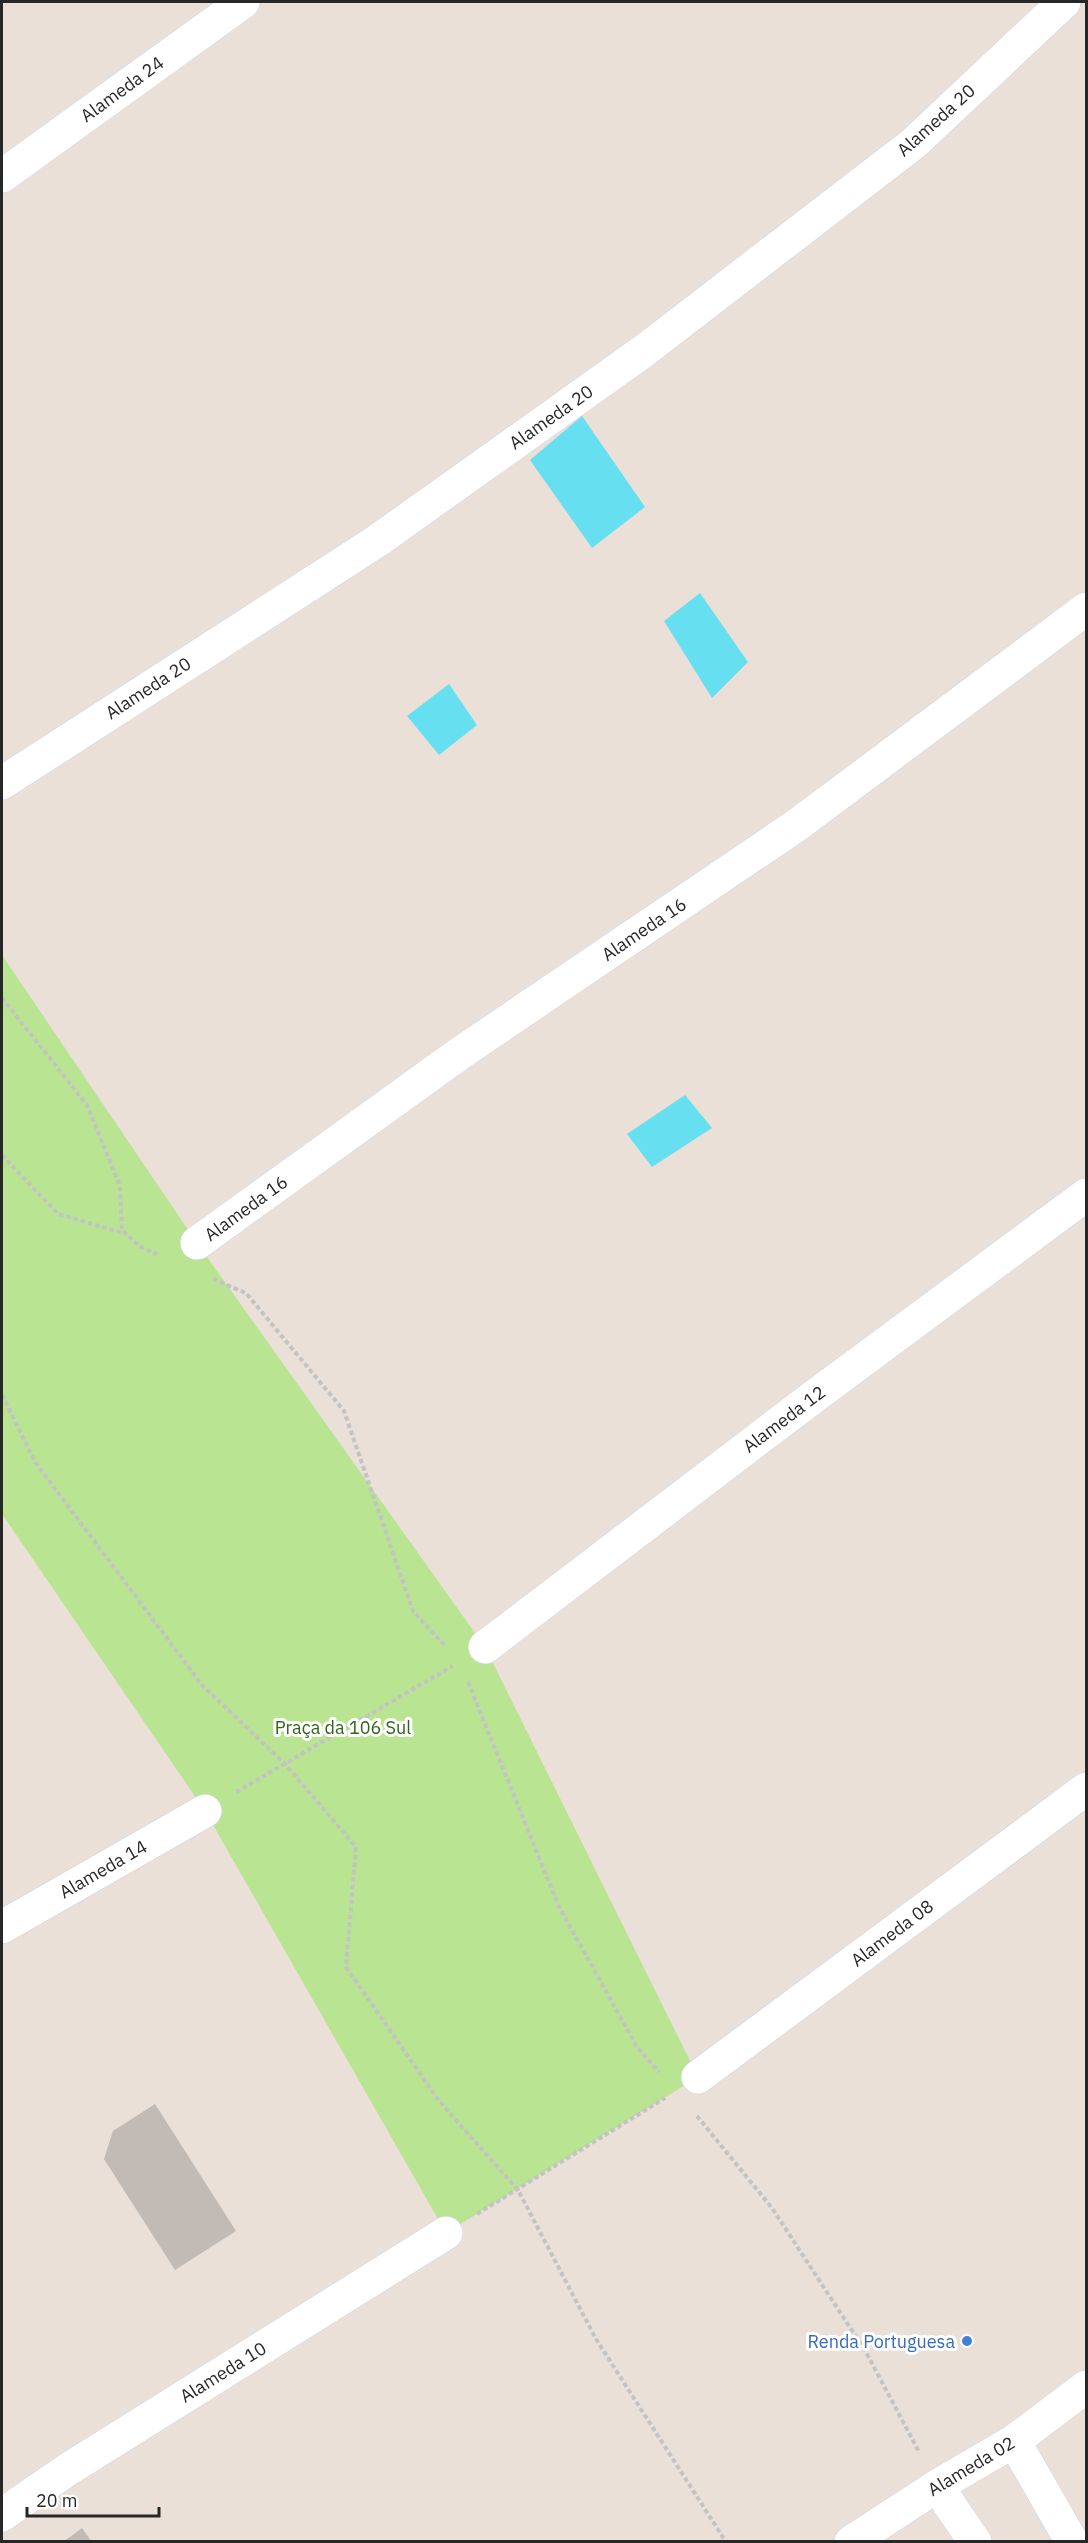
<svg xmlns="http://www.w3.org/2000/svg" width="1088" height="2543" viewBox="0 0 1088 2543" font-family="'IBM Plex Sans',sans-serif">
<style>
.green{fill:#b9e492}
.water{fill:#66dff1}
.building{fill:#c2bab5}
.lines{fill:none;stroke-linecap:round;stroke-linejoin:round}
.minor-casing{stroke:#cdd4e1;stroke-width:34}
.path{stroke:#c3c3c3;stroke-width:4;stroke-dasharray:4.5 3;stroke-linecap:butt}
.minor{stroke:#fff;stroke-width:33}
.shop-dot{fill:#3f7fe0;stroke:#fff;stroke-width:2}
.labels{text-anchor:middle;dominant-baseline:central;stroke-width:6;stroke-linejoin:round;paint-order:stroke}
.street-label{font-size:18px;fill:#272727;stroke:#fff}
.park-label{font-size:18px;fill:#316417;stroke:#fff}
.shop-label{font-size:18px;fill:#366cbe;stroke:#fff;text-anchor:end}
</style>
<rect width="100%" height="100%" fill="#ebe0d8"/>
<path class="green" d="M2,955L197,1243L485,1647L698,2077L446,2233L205,1811L2,1514Z"/>
<path class="water" d="M582,416L645,507L592,548L530,460Z
M700,593L748,662L712,698L664,621Z
M449,684L477,725L439,755L407,716Z
M685,1095L712,1128L652,1167L627,1134Z"/>
<path class="building" d="M155,2104L236,2231L175,2270L104,2159L113,2131Z
M82,2528L92,2542H63Z"/>
<g class="lines">
<defs>
<path id="minor" d="M2,176L243,2
M2,783L377,541L645,350L914,143L1064,2
M197,1243L459,1054L797,825L1086,609
M485,1647L812,1398L1086,1195
M2,1927L205,1811
M698,2077L1086,1789
M1014,2441L1072,2542
M937,2486L975,2542
M2,2515L67,2470L446,2233
M851,2542L937,2486L1014,2441L1086,2387"/>
</defs>
<use href="#minor" class="minor-casing"/>
<path class="path" d="M2,998L87,1105L120,1186L122,1230L139,1246L159,1255
M2,1155L58,1214L123,1233
M213,1279L246,1293L344,1411L413,1611L445,1646
M2,1395L35,1462L202,1685L285,1764L356,1847L346,1967L439,2101L518,2190L596,2339L726,2542
M468,1682L559,1907L637,2047L659,2072
M236,1792L453,1666
M697,2116L772,2208L866,2352L919,2452
M477,2214L665,2098"/>
<use href="#minor" class="minor"/>
</g>
<circle class="shop-dot" cx="967" cy="2341" r="6"/>
<g class="labels">
<g class="street-label">
<text transform="translate(122 89) rotate(-36)">Alameda 24</text>
<text transform="translate(936 120) rotate(-42)">Alameda 20</text>
<text transform="translate(551 417) rotate(-35)">Alameda 20</text>
<text transform="translate(148 688) rotate(-33)">Alameda 20</text>
<text transform="translate(644 929) rotate(-34)">Alameda 16</text>
<text transform="translate(246 1208) rotate(-36)">Alameda 16</text>
<text transform="translate(784 1419) rotate(-37)">Alameda 12</text>
<text transform="translate(103 1869) rotate(-30)">Alameda 14</text>
<text transform="translate(892 1933) rotate(-37)">Alameda 08</text>
<text transform="translate(223 2372) rotate(-32)">Alameda 10</text>
<text transform="translate(971 2466) rotate(-31)">Alameda 02</text>
</g>
<g class="park-label">
<text x="343" y="1727">Praça da 106 Sul</text>
</g>
<g class="shop-label">
<text x="955" y="2341">Renda Portuguesa</text>
</g>
</g>
<rect width="1088" height="2543" fill="none" stroke="#272727" stroke-width="6"/>
<path d="M27 2507v9h132v-9" fill="none" stroke="#272727" stroke-width="3"/>
<text x="36" y="2507" font-size="18" fill="#272727" stroke="#ffffff" stroke-width="4.5" paint-order="stroke">20 m</text>
</svg>
